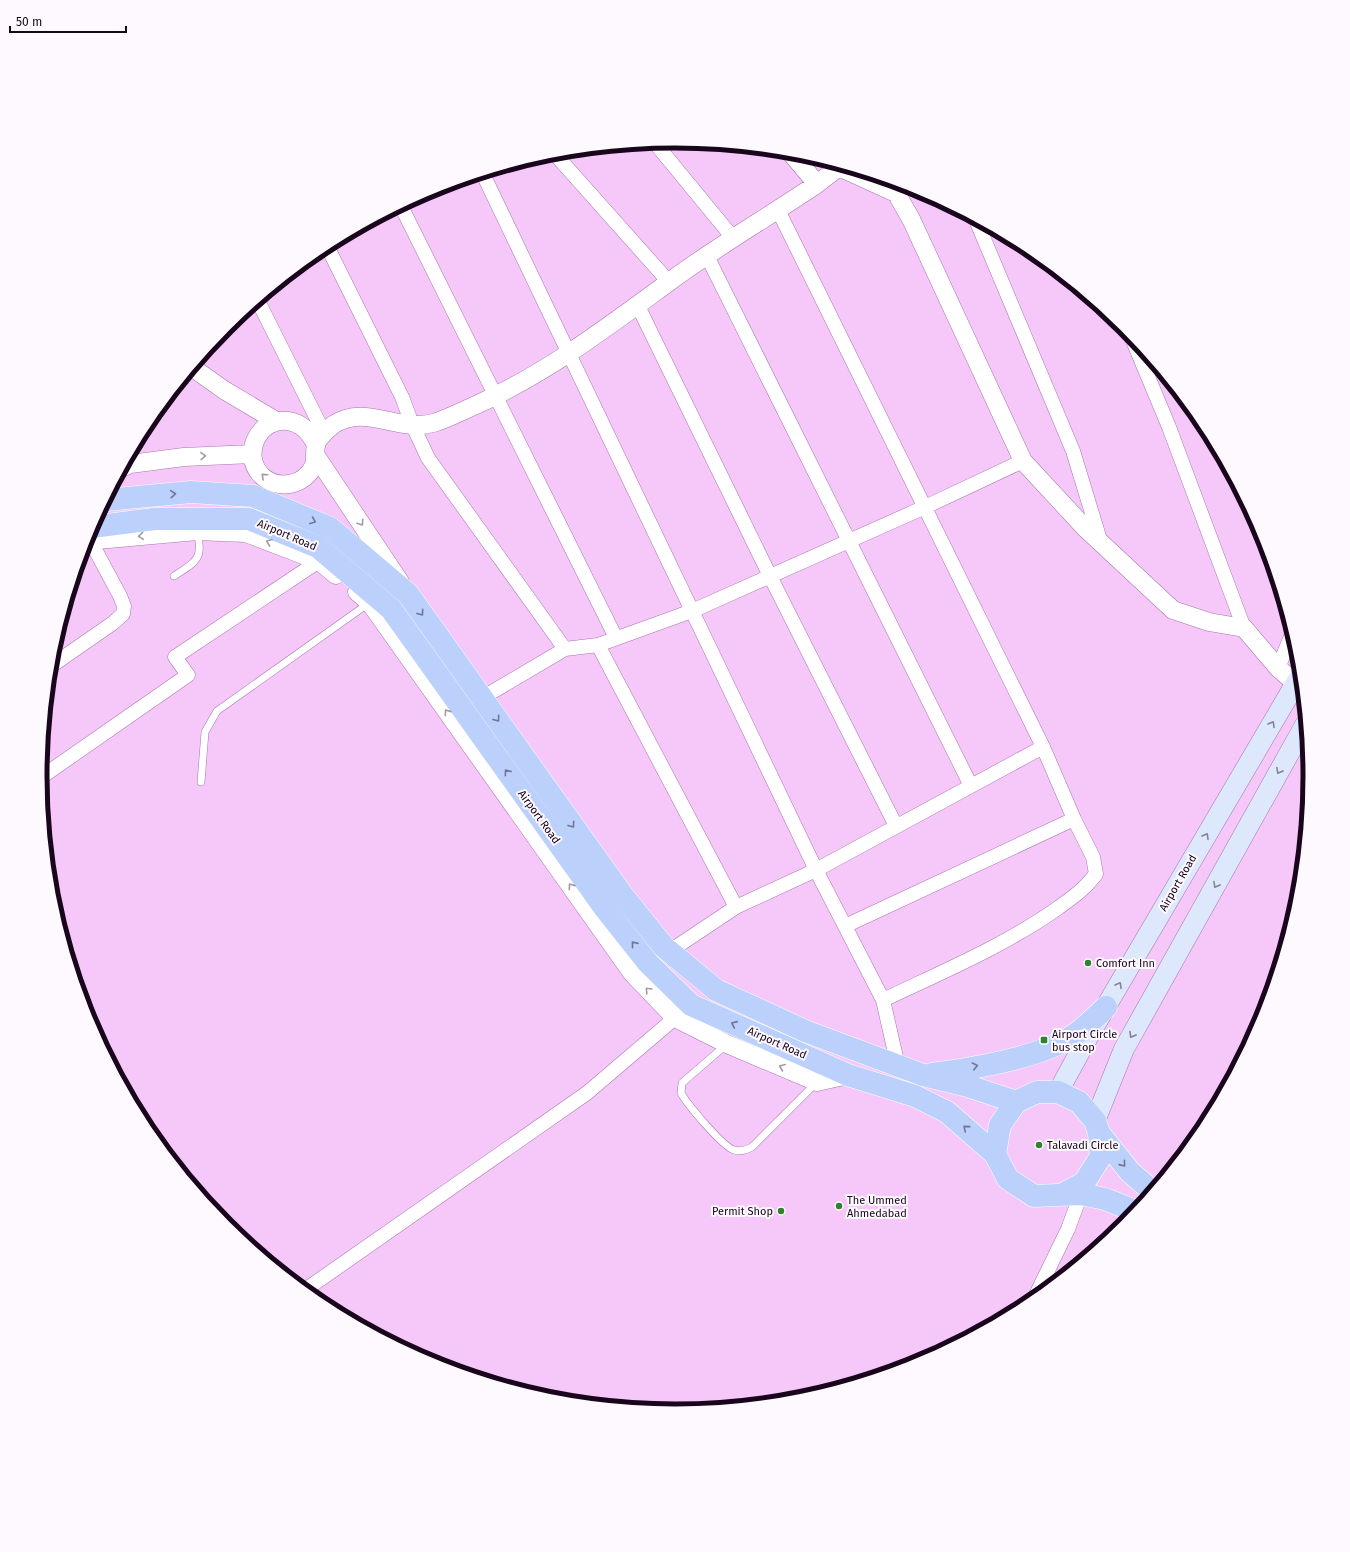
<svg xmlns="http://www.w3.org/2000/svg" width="1350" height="1552" viewBox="0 0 1350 1552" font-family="'Fira Sans',sans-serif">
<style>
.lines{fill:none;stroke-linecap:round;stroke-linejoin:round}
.service-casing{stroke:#a975af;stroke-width:8}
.minor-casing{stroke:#a975af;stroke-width:15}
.tertiary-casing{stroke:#a975af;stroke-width:19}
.secondary-casing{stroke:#a975af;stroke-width:21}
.primary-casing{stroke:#fff;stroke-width:23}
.service{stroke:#fff;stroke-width:7}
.minor{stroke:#fff;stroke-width:14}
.tertiary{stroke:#fff;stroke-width:18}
.secondary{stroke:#dde8fd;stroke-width:20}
.primary{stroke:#bbd0fa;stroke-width:22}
.oneway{stroke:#a39ba4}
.oneway2{stroke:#727596}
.oneway3{stroke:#858298}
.poi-dot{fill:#2f822e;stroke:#fef9ff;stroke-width:1.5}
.labels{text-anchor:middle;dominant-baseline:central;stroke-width:4;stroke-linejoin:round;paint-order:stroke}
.street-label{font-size:11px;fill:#19061c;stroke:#fef9ff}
.poi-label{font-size:11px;fill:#19061c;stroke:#fef9ff;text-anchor:start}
.rim{fill:none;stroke:#19061c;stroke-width:5}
</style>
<rect width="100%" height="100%" fill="#f5c8f9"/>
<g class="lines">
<defs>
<path id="service" d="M174,576C196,562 204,559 197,531
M201,782L205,732L217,711L369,603
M727,1044L682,1083L681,1093C687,1104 723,1147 734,1150C741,1152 746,1150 752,1147L817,1082"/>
<path id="minor" d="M655,143L734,239
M554,153L669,282
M483,174L816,870L883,1000L898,1066
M401,206L616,638
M976,220L1073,451L1101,543
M327,246L402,397L412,424L428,458L565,649
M707,256L971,786
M258,301L324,433
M638,306L770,576L896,826
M1131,336L1169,427L1244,628
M598,645L736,907
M51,666L113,623L123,614L124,606L120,596L90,540
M1278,668L1292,634
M482,698L565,649L598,645L692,611L925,507L1023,461
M1043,747L1074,819
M40,778L188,675L175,657L319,561
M845,926L1074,819L1093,857L1096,874C1085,889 1073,897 1058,908C1004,946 942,972 883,1000
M670,951L736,907L816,870L1043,747L778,210
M305,1290L587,1093L675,1018
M1034,1299L1068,1229L1081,1194"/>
<path id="tertiary" d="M790,152L817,184L839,167L896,193L911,219L1023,461L1085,528L1173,610L1209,622L1244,628L1278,668L1301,688
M193,368L224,390L276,421
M316,445C310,432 302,423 288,421C259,417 241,454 261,475C277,491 305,486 314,465C316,459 314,453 316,446C317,438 327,430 333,425C365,403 399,433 433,423C447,419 462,411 476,405C547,373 606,328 669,282C716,247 768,217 817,184
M316,456L400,582
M124,467L130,464L184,457L252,454
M86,541L197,531L246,533L319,561L336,575
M357,592L370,603L632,973L675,1018L727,1044L817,1082L848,1075"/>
<path id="secondary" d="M1058,1092L1088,1037L1300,676
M1095,1121L1124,1049L1305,725"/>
<path id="primary" d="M106,500L191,492L253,496L330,528L408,594L623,896L664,947L716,990L805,1031L923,1075L968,1086L1016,1102
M92,527L154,519H249L318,547L391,609L606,910L648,963L691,1005L848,1075L915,1096L947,1112L995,1154
M932,1074C969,1069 1027,1059 1060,1043C1078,1035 1092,1020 1106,1007
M1099,1133L1130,1172L1152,1191
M1061,1195L1084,1183L1101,1156L1099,1133L1095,1121L1079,1102L1058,1092H1037L1016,1102L1000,1125L995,1154L1008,1179L1034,1196L1081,1194L1105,1199L1135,1211"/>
</defs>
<use href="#service" class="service-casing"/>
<use href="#minor" class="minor-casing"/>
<use href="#tertiary" class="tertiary-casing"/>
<use href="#secondary" class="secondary-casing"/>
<use href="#primary" class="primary-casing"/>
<use href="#service" class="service"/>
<use href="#minor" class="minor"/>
<use href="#tertiary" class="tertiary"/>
<use href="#secondary" class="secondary"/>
<use href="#primary" class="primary"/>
</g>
<defs><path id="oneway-chevron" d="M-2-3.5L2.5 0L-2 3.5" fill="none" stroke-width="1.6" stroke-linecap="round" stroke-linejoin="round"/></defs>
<g class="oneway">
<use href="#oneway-chevron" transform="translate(203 456) rotate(-2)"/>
<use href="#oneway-chevron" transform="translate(264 476) rotate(-138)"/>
<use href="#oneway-chevron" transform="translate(361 523) rotate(56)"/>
<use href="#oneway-chevron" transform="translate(141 536) rotate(175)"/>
<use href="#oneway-chevron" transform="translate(269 542) rotate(-159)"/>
<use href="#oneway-chevron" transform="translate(447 712) rotate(-125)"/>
<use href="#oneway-chevron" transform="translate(571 886) rotate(-125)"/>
<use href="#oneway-chevron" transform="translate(648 990) rotate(-134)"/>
<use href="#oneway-chevron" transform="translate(782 1067) rotate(-157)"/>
</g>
<g class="oneway2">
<use href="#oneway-chevron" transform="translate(173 494) rotate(-5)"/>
<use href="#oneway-chevron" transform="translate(313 521) rotate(23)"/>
<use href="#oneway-chevron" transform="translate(421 613) rotate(54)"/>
<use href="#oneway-chevron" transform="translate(497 719) rotate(54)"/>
<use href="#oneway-chevron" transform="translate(507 772) rotate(-126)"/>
<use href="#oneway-chevron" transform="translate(572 825) rotate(54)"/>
<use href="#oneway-chevron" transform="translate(634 944) rotate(-129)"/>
<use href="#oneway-chevron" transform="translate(734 1024) rotate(-156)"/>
<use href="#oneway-chevron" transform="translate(975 1066) rotate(-13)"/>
<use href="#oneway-chevron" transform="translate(966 1128) rotate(-139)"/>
<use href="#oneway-chevron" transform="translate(1123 1164) rotate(51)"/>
</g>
<g class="oneway3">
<use href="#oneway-chevron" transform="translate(1272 724) rotate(-60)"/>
<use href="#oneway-chevron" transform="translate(1279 771) rotate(119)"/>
<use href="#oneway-chevron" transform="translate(1206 836) rotate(-60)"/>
<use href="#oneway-chevron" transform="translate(1216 885) rotate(119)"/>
<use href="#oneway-chevron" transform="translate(1119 985) rotate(-60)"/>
<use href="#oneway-chevron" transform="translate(1132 1035) rotate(119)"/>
</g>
<g class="poi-dot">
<circle cx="1088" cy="963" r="4"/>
<rect x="1040" y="1036" width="8" height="8" rx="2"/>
<circle cx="1039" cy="1145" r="4"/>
<circle cx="839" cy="1206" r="4"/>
<circle cx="781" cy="1211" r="4"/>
</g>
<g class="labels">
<g class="street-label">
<text transform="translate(287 535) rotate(23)">Airport Road</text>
<text transform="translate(539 817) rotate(54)">Airport Road</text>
<text transform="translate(1178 883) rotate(-60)">Airport Road</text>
<text transform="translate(777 1043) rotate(24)">Airport Road</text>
</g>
<g class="poi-label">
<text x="1096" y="963">Comfort Inn</text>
<text x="1052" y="1034">Airport Circle<tspan x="1052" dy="13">bus stop</tspan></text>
<text x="1047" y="1145">Talavadi Circle</text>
<text x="847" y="1200">The Ummed<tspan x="847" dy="13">Ahmedabad</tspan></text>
<text x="773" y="1211" text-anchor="end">Permit Shop</text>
</g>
</g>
<path d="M0 0H1350V1552H0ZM47 776a628 628 0 1 1 1256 0a628 628 0 1 1-1256 0Z" fill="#fef9ff" fill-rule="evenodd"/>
<path class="rim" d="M47 776a628 628 0 1 1 1256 0a628 628 0 1 1-1256 0Z"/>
<path d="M10 26v6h116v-6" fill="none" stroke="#19061c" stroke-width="2"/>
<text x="16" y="26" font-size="12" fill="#19061c" stroke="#fef9ff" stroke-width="3" paint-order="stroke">50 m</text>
</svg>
